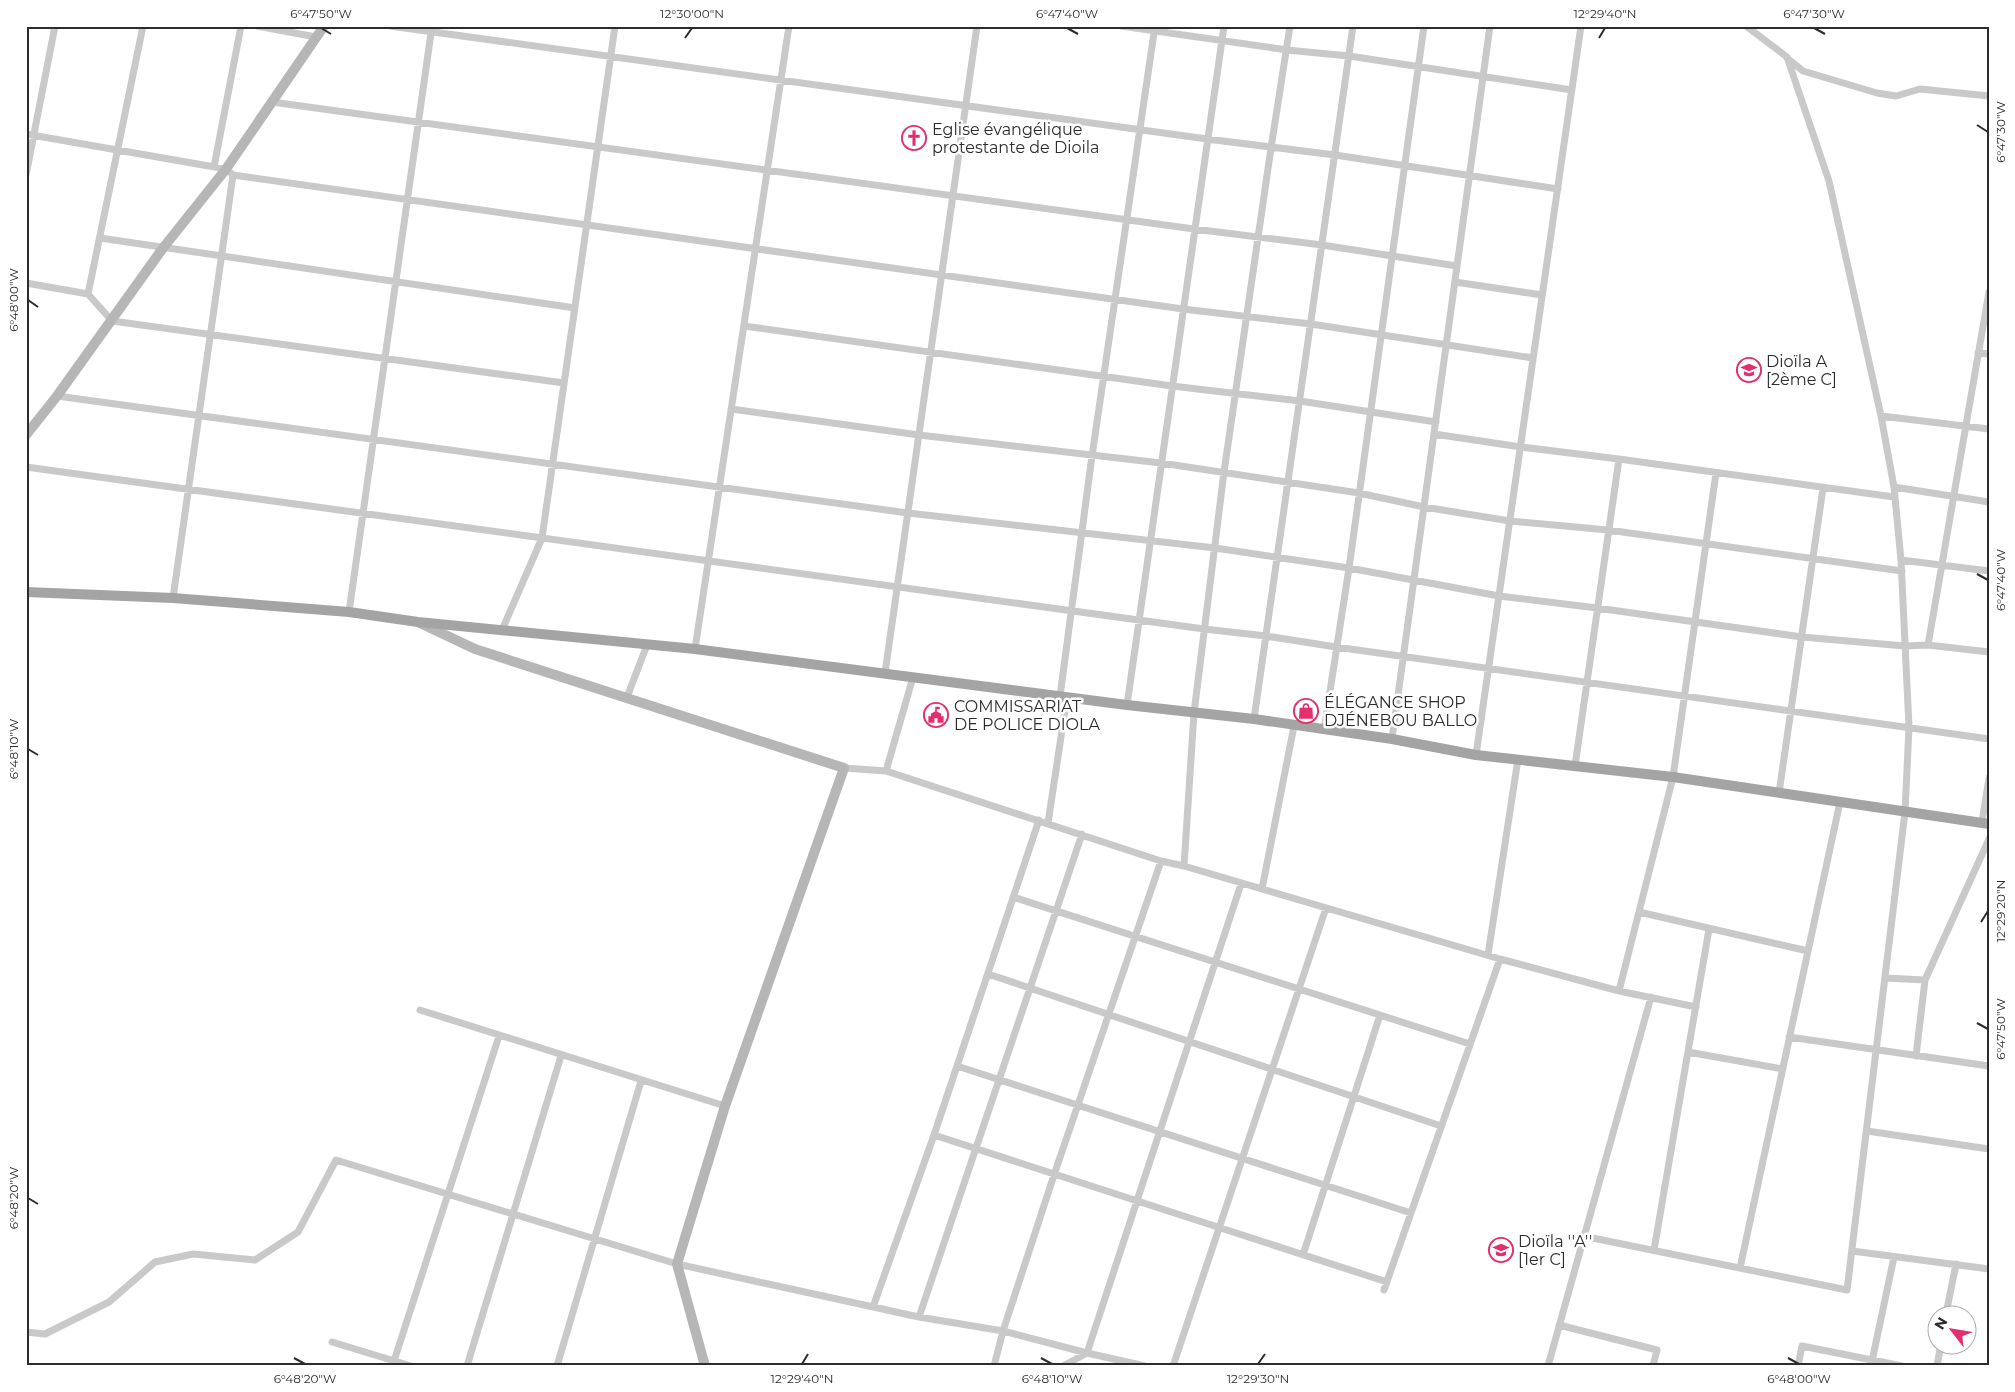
<svg xmlns="http://www.w3.org/2000/svg" width="2015" height="1392" viewBox="0 0 2015 1392" font-family="Montserrat,sans-serif">
<style>
.lines{fill:none;stroke-linecap:round;stroke-linejoin:round}
.street{stroke:#c9c9c9;stroke-width:7}
.secondary{stroke:#b6b6b6;stroke-width:10}
.primary{stroke:#a4a4a4;stroke-width:10}
.ticks{fill:none;stroke:#2c2c2c;stroke-width:2}
.labels{text-anchor:middle;dominant-baseline:central;stroke-width:5;stroke-linejoin:round;paint-order:stroke}
.poi-label{font-size:16px;fill:#2c2c2c;stroke:#fff;text-anchor:start}
.neatline{fill:none;stroke:#2c2c2c;stroke-width:2}
.ticks-label{font-size:12px;text-anchor:middle;fill:#2c2c2c}
</style>
<rect width="100%" height="100%" fill="#fff"/>
<g class="lines">
<path class="street" d="M257,26L316,37
M390,26L1207,139L1335,155L1558,189
M1121,26L1287,50L1349,56L1572,90
M1787,58L1803,71L1877,93L1896,96L1920,89L1989,96
M272,102L1194,229L1322,245L1457,266
M26,134L226,169L233,175L1183,309L1311,324L1533,358
M214,167L241,26
M26,175L55,26
M100,238L575,308
M1455,282L1542,295
M26,283L88,294L112,321L564,383
M88,294L143,26
M744,326L1172,386L1300,401L1436,422
M1978,353L1989,354
M57,396L908,513L1215,548L1349,568L1499,596L1597,608L1802,637L1905,646L1928,645L1989,652
M731,409L919,435L1161,463L1359,493L1424,507L1510,521L1608,530L1902,571
M1881,416L1989,429
M1434,434L1521,447L1619,459L1894,497
M26,467L1204,629L1266,636L1336,647L1989,739
M1894,487L1989,502
M1901,560L1989,571
M173,598L233,175
M349,612L432,26
M502,630L542,538L615,26
M1928,645L1989,292
M695,649L789,26
M885,673L977,26
M1060,696L1092,456L1155,26
M627,697L647,645
M1127,705L1224,26
M1254,719L1353,26
M1324,730L1349,568L1424,26
M1392,739L1490,26
M1476,755L1581,26
M1575,766L1619,459
M844,768L886,771L1161,861L1184,866L1500,959L1619,991L1696,1007
M886,771L913,677
M1779,793L1823,488
M1982,822L1989,778
M1048,823L1067,697
M1184,866L1194,713L1224,472L1271,148L1290,26
M1262,889L1294,726
M1013,897L1470,1044
M1639,912L1808,951
M1488,955L1518,759
M988,974L1441,1126
M1885,978L1925,980
M1619,991L1673,777L1716,473
M420,1010L725,1106
M1789,1037L1989,1066
M1688,1052L1783,1069
M1916,1056L1925,980L1989,839
M957,1066L1411,1213
M1867,1131L1989,1149
M934,1135L1387,1282
M1583,1236L1847,1290L1905,812L1909,727L1901,560L1894,487L1881,416L1829,181L1787,57L1746,26
M1654,1250L1709,929
M1852,1251L1989,1269
M1303,1255L1380,1015
M1740,1268L1840,802
M1384,1290L1500,959
M873,1307L934,1135L1039,820
M1946,1314L1956,1264
M919,1317L1082,834
M1559,1325L1657,1350L1653,1366
M26,1332L45,1334L109,1302L155,1262L193,1254L255,1260L298,1232L336,1160L677,1264L919,1317L1003,1331L1087,1353L1145,1366
M332,1342L411,1366
M394,1361L499,1036
M467,1366L561,1056
M557,1366L641,1081
M994,1366L1003,1331L1054,1175L1161,861
M1063,1366L1087,1353L1241,884
M1173,1366L1326,908
M1548,1366L1651,997
M1798,1366L1802,1346L1902,1366
M1871,1366L1894,1257
M1937,1366L1941,1344"/>
<path class="secondary" d="M26,435L57,396L163,248L226,169L324,26
M420,623L475,649L844,768L725,1106L677,1264L705,1366"/>
<path class="primary" d="M26,592L173,598L349,612L418,622L695,649L1127,705L1254,719L1392,739L1476,755L1673,777L1989,824"/>
</g>
<path class="ticks" d="M321,28L331,34M1067,28L1078,34M1814,28L1825,34M685,38L692,28M1599,38L1605,28M1977,125L1988,132M28,300L38,307M1977,574L1988,580M28,749L38,755M1981,922L1988,911M1977,1023L1988,1029M28,1198L38,1204M294,1358L305,1364M1041,1358L1052,1364M1788,1358L1799,1364M802,1364L808,1354M1258,1364L1265,1354"/>
<defs>
<symbol id="church-ring" viewBox="-11 -11 22 22"><circle r="9.5" fill="#fff" stroke="#e22f6d" stroke-width="1.5"/><path d="M-1.2-6h2.4v3.5h3.3v2.4h-3.3V6h-2.4V-.1h-3.3v-2.4h3.3Z" fill="#e22f6d"/></symbol>
<symbol id="school-ring" viewBox="-11 -11 22 22"><circle r="9.5" fill="#fff" stroke="#e22f6d" stroke-width="1.5"/><path d="M0-5L7-2L0 1L-7-2ZM-4 1L0 2.5L4 1V4Q0 6-4 4Z" fill="#e22f6d"/></symbol>
<symbol id="shop-ring" viewBox="-11 -11 22 22"><circle r="9.5" fill="#fff" stroke="#e22f6d" stroke-width="1.5"/><path d="M-5-2.5h2.3a2.7 3.5 0 0 1 5.4 0H5L5.5 6h-11ZM-1.5-2.5h3a1.5 2.3 0 0 0-3 0Z" fill="#e22f6d"/></symbol>
<symbol id="civic-ring" viewBox="-11 -11 22 22"><circle r="9.5" fill="#fff" stroke="#e22f6d" stroke-width="1.5"/><path d="M-.6-6.5H3V-4.5H.6V-3L4-1V1h2V6H-6V1h2V-1L-.6-3ZM-1.2 2.5V6h2.4V2.5Z" fill="#e22f6d"/></symbol>
</defs>
<g fill-rule="evenodd">
<use href="#church-ring" x="900" y="124" width="28" height="28"/>
<use href="#school-ring" x="1735" y="356" width="28" height="28"/>
<use href="#shop-ring" x="1292" y="697" width="28" height="28"/>
<use href="#civic-ring" x="922" y="701" width="28" height="28"/>
<use href="#school-ring" x="1487" y="1236" width="28" height="28"/>
</g>
<g class="labels">
<g class="poi-label">
<text x="932" y="129">Eglise évangélique<tspan x="932" dy="18">protestante de Dioila</tspan></text>
<text x="1766" y="361">Dioïla A<tspan x="1766" dy="18">[2ème C]</tspan></text>
<text x="1324" y="702">ÉLÉGANCE SHOP<tspan x="1324" dy="18">DJÉNEBOU BALLO</tspan></text>
<text x="954" y="706">COMMISSARIAT<tspan x="954" dy="18">DE POLICE DIOLA</tspan></text>
<text x="1518" y="1241">Dioïla ''A''<tspan x="1518" dy="18">[1er C]</tspan></text>
</g>
</g>
<rect width="2015" height="1392" fill="none" stroke="#ffffff" stroke-width="55"/>
<g transform="translate(1952 1330) rotate(301)"><circle r="24" fill="#ffffff" stroke="#ababab"/>
<path d="M0-4L9 19L0 12L-9 19Z" fill="#e22f6d"/>
<text y="-8" font-size="14" font-weight="bold" text-anchor="middle" fill="#2c2c2c">N</text>
</g>
<rect x="28" y="28" width="1960" height="1336" class="neatline"/>
<g class="ticks-label">
<text x="321" y="18">6°47'50"W</text>
<text x="692" y="18">12°30'00"N</text>
<text x="1067" y="18">6°47'40"W</text>
<text x="1605" y="18">12°29'40"N</text>
<text x="1814" y="18">6°47'30"W</text>
<text transform="translate(2001 132) rotate(-90)" y="4">6°47'30"W</text>
<text transform="translate(14 300) rotate(-90)" y="4">6°48'00"W</text>
<text transform="translate(2001 580) rotate(-90)" y="4">6°47'40"W</text>
<text transform="translate(14 749) rotate(-90)" y="4">6°48'10"W</text>
<text transform="translate(2001 911) rotate(-90)" y="4">12°29'20"N</text>
<text transform="translate(2001 1029) rotate(-90)" y="4">6°47'50"W</text>
<text transform="translate(14 1198) rotate(-90)" y="4">6°48'20"W</text>
<text x="305" y="1383">6°48'20"W</text>
<text x="802" y="1383">12°29'40"N</text>
<text x="1052" y="1383">6°48'10"W</text>
<text x="1258" y="1383">12°29'30"N</text>
<text x="1799" y="1383">6°48'00"W</text>
</g>
</svg>
